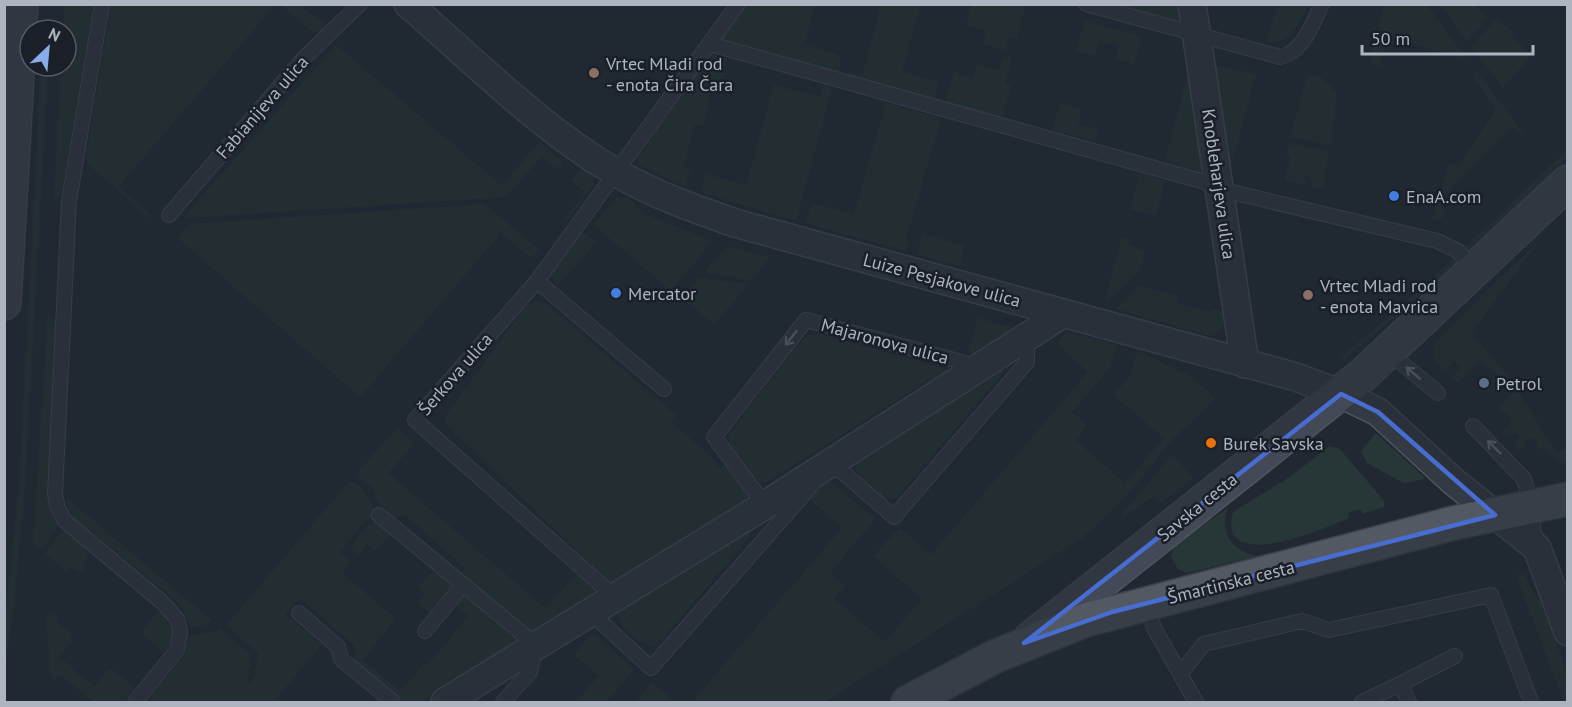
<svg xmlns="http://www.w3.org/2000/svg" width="1572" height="707" viewBox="0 0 1572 707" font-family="'PT Sans',sans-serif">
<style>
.green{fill:#273737}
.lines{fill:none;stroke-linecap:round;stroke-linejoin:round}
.lane-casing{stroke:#4f555e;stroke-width:16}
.street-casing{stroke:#4f555e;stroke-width:30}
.secondary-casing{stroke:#4f555e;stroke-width:36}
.primary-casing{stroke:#3e434d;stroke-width:36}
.lane{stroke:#343a43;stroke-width:14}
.street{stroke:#343a43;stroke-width:27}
.secondary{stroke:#434956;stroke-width:33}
.primary{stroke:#525963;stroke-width:33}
.oneway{stroke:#777e88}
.marked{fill:none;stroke:#486dd1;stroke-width:4.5;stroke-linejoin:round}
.education-dot{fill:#8d6e63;stroke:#1a1f28;stroke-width:2}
.shop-dot{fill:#3f7fe0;stroke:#1a1f28;stroke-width:2}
.service-dot{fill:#5c6f8a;stroke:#1a1f28;stroke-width:2}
.food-dot{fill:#e8710a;stroke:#1a1f28;stroke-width:2}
.labels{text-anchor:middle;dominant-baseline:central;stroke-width:5;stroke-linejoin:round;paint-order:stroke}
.poi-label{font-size:18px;fill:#aeb5c0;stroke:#1a1f28;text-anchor:start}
.street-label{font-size:18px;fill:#aeb5c0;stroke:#1a1f28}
</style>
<rect width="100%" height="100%" fill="#212832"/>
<path class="green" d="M65,5H93L61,198H54L61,66H66V30H63Z
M111,5H275L118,187L153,218H150L89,165L86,158Z
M281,5H300L328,27L322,32H313Z
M747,5H815L804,45L837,54L841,62L839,73L722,39Z
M881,5H920L902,72L939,82L934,100L847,75L848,72L862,76Z
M972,5H1015L1025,7L1017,39L1009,37L1005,50L983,44L986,31L966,25Z
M1114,5H1179L1180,20H1170Z
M1278,5H1308C1299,22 1291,46 1267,41Z
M1384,5H1427L1467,59L1386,36L1380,67L1370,62Z
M1440,5H1474L1488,17L1467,41Z
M1497,18L1514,33L1511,37L1532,55L1503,88L1472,47Z
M1084,21L1142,36L1134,64L1116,59L1119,46L1100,41L1095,56L1076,51Z
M336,45L502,186L539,142L563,162L557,169L542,156L506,197L183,218Z
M711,54L727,59L719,92L712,90L703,126L695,124L683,167L690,170L684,186L637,164L638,157Z
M1003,56L1012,58L1005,84L1011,86L1002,118L945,103L954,72L973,78L977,64L999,70Z
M1215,65L1256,74L1229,174L1211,68Z
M41,66H48L25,485L14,607L5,669V623L19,484Z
M1475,69L1523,133L1520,134L1512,127L1442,197L1439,203L1445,210L1444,216L1440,219L1432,220L1448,166L1462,162L1496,109L1473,78Z
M1308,74L1322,78L1337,93L1331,145L1290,137Z
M1187,77L1189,78L1203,172L1165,161Z
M774,85L820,97L824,85L832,88L796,221L701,192L706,174L746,185Z
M886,103L941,118L906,240L909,242L906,251L806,223L812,203L854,214Z
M1060,103L1081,109L1078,124L1098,129L1095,141L1052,130Z
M1289,144L1328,151L1324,190L1311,187V178L1307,174L1303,178L1306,182L1304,185L1285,180L1291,156L1286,154Z
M1567,150V157L1469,252L1465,247Z
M583,168L593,176L594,184L568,220L565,218L586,193L571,180Z
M1140,173L1165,181L1156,216L1130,209Z
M618,196L632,200L642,213L712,241L671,291L593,224Z
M484,204L539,249L531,258L501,233L360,397L178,238L190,224Z
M582,231L597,242L557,286L552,275L555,267Z
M922,234L965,246L959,266L917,254Z
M1122,237L1130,239L1128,245L1145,251L1140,270L1108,301L1105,300Z
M1540,240L1471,333L1508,375L1556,452L1567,449V464C1555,462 1549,451 1537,447L1536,438L1525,440V448L1518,449L1514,445L1520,437L1515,432L1513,434L1509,431L1506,435L1503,432L1512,420L1499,408L1515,390L1480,360L1457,383L1451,378L1461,367L1454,361L1443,371C1434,362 1430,352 1437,340Z
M727,246L770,257L752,280L706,273V270Z
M1453,259L1457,263L1344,360L1341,357L1400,307Z
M699,278L748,284L715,324L682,298Z
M1139,286L1178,296L1176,303L1210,312L1212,309L1226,312C1225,324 1222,332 1210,336L1116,309Z
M534,302H544L676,415L671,422L708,454L720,468L728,462L752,496L623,587L611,584L444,422L446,415L527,305Z
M48,313L59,325L47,490L50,511L58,525L42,550L33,543Z
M978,318L1021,330L980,356L968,352Z
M1067,332L1117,345L1110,368L1072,412L1087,425L1075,440L1125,483L1164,438L1114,395L1129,377L1137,351L1189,375L1216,398L1174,438L1122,501L1082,538L825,702H692L842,528L810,499L828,479L875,519L830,573L845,586L834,599L885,642L922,599L873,556L899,528L931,555L1088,372L1057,344Z
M821,334L953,371L944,382L932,378L766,482L752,480L728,445L730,432L801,341L807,336Z
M1003,367V373L895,499H885C873,489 853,478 856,461Z
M397,428L415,443L388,473L545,608L576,575C585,576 594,587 597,595L532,633L463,576L464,567L404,514L395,518L379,503L372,488L358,475L359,471Z
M1376,433L1422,475L1425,479L1404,483L1367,463L1361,451Z
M1330,446L1340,449L1384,501V507L1363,514L1361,509L1348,513L1349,518C1326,528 1216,576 1233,512L1288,478Z
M1173,454L1193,479L1160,503L1154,496L1123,517L1121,515Z
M350,481C364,484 369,499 374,511L371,518L363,523L340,552L351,562L342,573L396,619L362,660L400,691L424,664L428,665L468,616L457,606L456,601L462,596L470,597L519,640L422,702H403L355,662L354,645L300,598L285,614L322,645L276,698L281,702H154L149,698L185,655L188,636L217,631L220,628L248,653L251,664L247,683L252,684L258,653L226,625Z
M69,500L211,620L207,624L192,628L189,626L183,609L172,597L73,517L66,502Z
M1228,508C1219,533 1231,550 1257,556L1187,573L1178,569L1171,557L1173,549L1178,542Z
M375,522L390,534L376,550L367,544L358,555L351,549L356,539L366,527Z
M750,526L751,534L749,538L656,646C642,647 616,626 617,612Z
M62,530L83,545L87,553L82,573L69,567L66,571L45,554Z
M436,570L452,584V587L430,612L418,603L426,594L418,587L432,572Z
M1524,574L1537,599L1541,600L1567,673V702H1564L1516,575Z
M159,611C172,624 175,638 163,653L143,634V630Z
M50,613L58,619L56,622L71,634L72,641L58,657L71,666L77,675L82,676L94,687L108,670H113L135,688L123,702H94L62,676L53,679L50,670L46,618Z
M591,635L596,636L634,670L606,702H576L599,676L574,655Z
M652,682L675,702H635Z"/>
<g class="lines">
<defs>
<path id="lane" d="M102,4L69,201L55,494L58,508L65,521L163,603L177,619L180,632L177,650L135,702
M1086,4L1280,57C1304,52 1312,24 1322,4
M710,44L1219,186
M1219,189L1437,241L1458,251L1475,271
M169,215L304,58L360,4
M537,281L664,389
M1388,352L1438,393
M1473,426L1524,479L1529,497L1536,546
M829,466L832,463L894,517L1027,362V337
M765,505L714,437L806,320L980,367
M379,515L536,645L530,672L503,702
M616,598L415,420L537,281L738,4
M1146,603L1154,628L1196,702
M299,613L338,647L341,659L393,702
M591,613L651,668L812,485
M425,631L463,585
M1180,674L1204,644L1302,621L1329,630L1491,595L1531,702
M1400,684L1455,656
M1362,702L1400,684L1409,702"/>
<path id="street" d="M408,4C474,61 542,130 617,173C655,195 695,209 735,223L1296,377L1341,394L1378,412L1454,482L1537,548L1568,632
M1192,4L1245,364
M445,702L765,505L1064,313"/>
<path id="secondary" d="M4,303L21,4
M1030,639L1364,374L1568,182"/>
<path id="primary" d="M908,702L996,656L1086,620L1454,523L1568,499"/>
</defs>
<use href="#lane" class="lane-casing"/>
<use href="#street" class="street-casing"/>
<use href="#secondary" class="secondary-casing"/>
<use href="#primary" class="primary-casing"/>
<use href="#lane" class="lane"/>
<use href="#street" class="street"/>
<use href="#secondary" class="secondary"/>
<use href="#primary" class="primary"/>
</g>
<defs><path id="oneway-shaft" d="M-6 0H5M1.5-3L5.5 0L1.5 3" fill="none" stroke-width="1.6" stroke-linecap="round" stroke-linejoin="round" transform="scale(1.5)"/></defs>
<g class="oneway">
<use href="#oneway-shaft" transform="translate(791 338) rotate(128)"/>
<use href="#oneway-shaft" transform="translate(1413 373) rotate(-140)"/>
<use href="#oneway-shaft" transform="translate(1494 447) rotate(-135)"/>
</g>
<path d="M0 0H1572V707H0ZM1341,394L1378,412L1495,515L1112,612L1024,643Z" fill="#212832" fill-opacity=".55" fill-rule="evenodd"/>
<path class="marked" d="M1341,394L1378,412L1495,515L1112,612L1024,643Z"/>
<g class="education-dot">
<circle cx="594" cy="73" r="6"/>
<circle cx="1308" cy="295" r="6"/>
</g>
<g class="shop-dot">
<circle cx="1394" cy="196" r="6"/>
<circle cx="616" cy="293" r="6"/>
</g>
<circle class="service-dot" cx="1484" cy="383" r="6"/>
<circle class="food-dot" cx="1211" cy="443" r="6"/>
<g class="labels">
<g class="poi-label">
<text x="606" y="63">Vrtec Mladi rod<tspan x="606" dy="21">- enota Čira Čara</tspan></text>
<text x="1406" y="196">EnaA.com</text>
<text x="1320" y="285">Vrtec Mladi rod<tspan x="1320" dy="21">- enota Mavrica</tspan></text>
<text x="628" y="293">Mercator</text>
<text x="1496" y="383">Petrol</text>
<text x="1223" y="443">Burek Savska</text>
</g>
<g class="street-label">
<text transform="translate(262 107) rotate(-49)">Fabianijeva ulica</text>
<text transform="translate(1219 184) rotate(82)">Knobleharjeva ulica</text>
<text transform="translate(942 280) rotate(15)">Luize Pesjakove ulica</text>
<text transform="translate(885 341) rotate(15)">Majaronova ulica</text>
<text transform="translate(455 374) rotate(-49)">Šerkova ulica</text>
<text transform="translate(1197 507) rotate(-39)">Savska cesta</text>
<text transform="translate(1231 582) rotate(-14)">Šmartinska cesta</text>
</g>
</g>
<rect width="1572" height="707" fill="none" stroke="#aeb5c0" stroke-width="12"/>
<g transform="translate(48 48) rotate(26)"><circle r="28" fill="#1a1f28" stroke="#555b65" stroke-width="1.5"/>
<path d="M0-4.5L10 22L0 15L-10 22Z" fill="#8aade9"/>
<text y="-9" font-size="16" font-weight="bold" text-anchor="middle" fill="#aeb5c0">N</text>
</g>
<path d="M1362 45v9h171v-9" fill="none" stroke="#aeb5c0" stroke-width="3"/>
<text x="1371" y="45" font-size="18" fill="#aeb5c0" stroke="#1a1f28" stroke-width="4.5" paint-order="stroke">50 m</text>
</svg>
